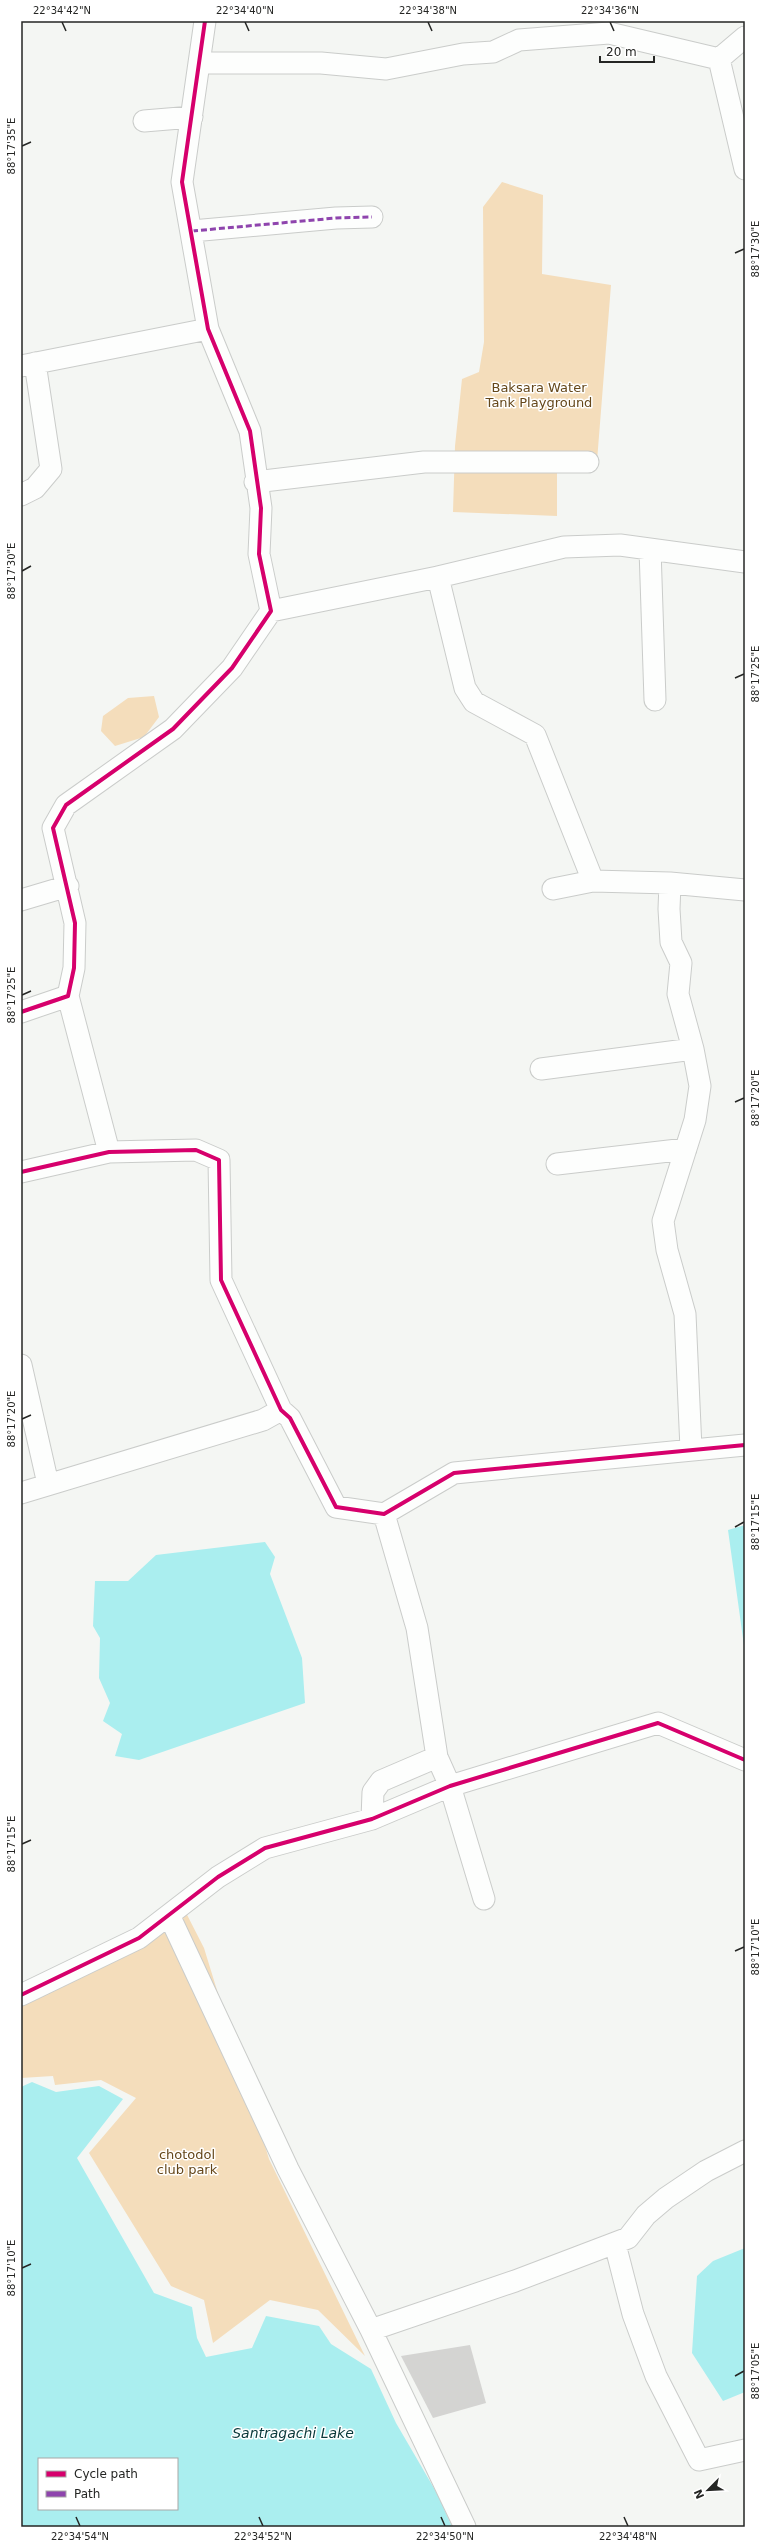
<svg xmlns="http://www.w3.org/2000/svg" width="766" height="2548" viewBox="0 0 766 2548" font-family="'DejaVu Sans',sans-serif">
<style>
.green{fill:#f4ddbb}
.water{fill:#aaeeef;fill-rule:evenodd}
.building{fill:#d4d4d2}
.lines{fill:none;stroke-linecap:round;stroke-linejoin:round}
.street-casing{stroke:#caccca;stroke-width:23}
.street{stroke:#fdfefd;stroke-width:21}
.quiet{stroke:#8e44ad;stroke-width:3;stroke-dasharray:6 3;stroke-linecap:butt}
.cycleway-casing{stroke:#fff;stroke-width:6}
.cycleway{stroke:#d6006c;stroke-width:4}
.ticks{fill:none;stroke:#252624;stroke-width:1.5}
.labels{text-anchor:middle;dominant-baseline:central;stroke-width:3;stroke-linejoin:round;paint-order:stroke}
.park-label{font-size:13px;fill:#65471a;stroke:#fff}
.water-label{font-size:14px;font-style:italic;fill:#09393a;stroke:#fff}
.neatline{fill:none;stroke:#252624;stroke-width:1.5}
.ticks-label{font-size:10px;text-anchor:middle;fill:#252624}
</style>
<rect width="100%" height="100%" fill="#f4f6f3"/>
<path class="green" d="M502,182L543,195L542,274L611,285L597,461L557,456V516L453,512L455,446L462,379L479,372L484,342L483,207Z
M154,696L159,717L144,737L115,746L101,731L103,716L128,698Z
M182,1905L204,1948L269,2159L365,2356L318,2310L270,2300L213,2343L204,2300L171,2286L89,2153L136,2098L101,2080L55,2085L53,2076L21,2078V2007L139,1940Z"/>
<path class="water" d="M745,1525V1653L728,1530Z
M265,1542L275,1557L270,1574L302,1658L305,1703L139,1760L115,1756L122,1734L103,1721L110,1703L99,1678L100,1638L93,1626L95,1581H128L156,1555Z
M32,2082L56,2092L99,2086L123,2099L77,2158L154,2293L192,2307L197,2338L206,2357L252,2348L266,2316L319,2326L331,2344L371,2369L396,2423L438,2495L452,2527H21V2087ZM39,2459H177V2509H39Z
M745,2248V2392L723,2401L692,2353L697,2276L713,2261Z"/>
<path class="building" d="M470,2345L486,2403L433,2418L401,2356Z"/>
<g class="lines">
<defs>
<path id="street" d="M745,37L719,59L745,169
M199,63H321L386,69L463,54L493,52L519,40L609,33L719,59
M144,121L192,117
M192,231L336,218L372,217
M21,366L208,329
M255,482L424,462H588
M21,495L35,488L51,469L35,363
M650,549L655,700
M438,577L465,688L474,702L535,735L593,881
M271,611L438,577L564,547L620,545L745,562
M670,883L669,909L671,942L681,963L678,994L693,1049L700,1086L695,1120L663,1221L667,1250L685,1314L691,1449
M553,889L593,881L670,883L745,890
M21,900L68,886
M68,996L109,1152
M21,1012L68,996L74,968L75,923L53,828L66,805L173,729L232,668L271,611L259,554L261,508L250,431L208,329L182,182L205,21
M541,1069L693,1049
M557,1164L686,1149
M21,1172L109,1152L196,1150L219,1160L221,1280L281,1410L290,1418L336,1507L384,1514L454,1473L745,1445
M21,1365L48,1484
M21,1493L263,1420L281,1410
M384,1514L417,1628L437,1757L450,1786L484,1899
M372,1819L373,1792L381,1781L437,1757
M169,1915L288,2169L371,2330L465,2527
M21,1995L139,1938L218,1877L265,1848L372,1819L450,1786L658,1723L745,1760
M615,2244L633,2314L656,2376L699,2460L745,2450
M371,2330L515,2281L628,2238L646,2215L666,2198L706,2171L745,2151"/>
</defs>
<use href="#street" class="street-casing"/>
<use href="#street" class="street"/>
<path class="quiet" d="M192,231L336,218L372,217"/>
<defs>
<path id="cycleway" d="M21,1012L68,996L74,968L75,923L53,828L66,805L173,729L232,668L271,611L259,554L261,508L250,431L208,329L182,182L205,21
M21,1172L109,1152L196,1150L219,1160L221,1280L281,1410L290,1418L336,1507L384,1514L454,1473L745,1445
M21,1995L139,1938L218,1877L265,1848L372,1819L450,1786L658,1723L745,1760"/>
</defs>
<use href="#cycleway" class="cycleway-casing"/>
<use href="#cycleway" class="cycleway"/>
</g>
<path class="ticks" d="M62,22L66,31M245,22L249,31M428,22L432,31M610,22L614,31M22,146L31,142M735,253L744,249M22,571L31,566M735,678L744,674M22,995L31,991M735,1102L744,1098M22,1419L31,1415M735,1527L744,1522M22,1844L31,1840M735,1951L744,1947M22,2268L31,2264M735,2376L744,2371M76,2517L80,2526M259,2517L263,2526M441,2517L445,2526M624,2517L628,2526"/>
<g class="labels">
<g class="park-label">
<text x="539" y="387">Baksara Water<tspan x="539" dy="15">Tank Playground</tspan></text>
<text x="187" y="2154">chotodol<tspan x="187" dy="15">club park</tspan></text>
</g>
<g class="water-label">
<text x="293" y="2433">Santragachi Lake</text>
</g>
</g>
<rect width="766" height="2548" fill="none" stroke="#ffffff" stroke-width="44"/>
<rect x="38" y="2458" width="140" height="52" fill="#ffffff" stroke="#a8a8a7"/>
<rect x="46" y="2471" width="20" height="6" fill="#d6006c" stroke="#a8a8a7"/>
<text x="74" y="2478" font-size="12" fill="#252624">Cycle path</text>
<rect x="46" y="2491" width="20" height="6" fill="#8e44ad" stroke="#a8a8a7"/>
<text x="74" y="2498" font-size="12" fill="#252624">Path</text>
<g transform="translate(708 2490) rotate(246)" stroke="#ffffff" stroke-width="3" paint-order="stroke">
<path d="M0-3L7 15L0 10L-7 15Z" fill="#252624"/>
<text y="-6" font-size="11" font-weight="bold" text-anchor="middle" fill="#252624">N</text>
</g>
<path d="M600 56v6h54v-6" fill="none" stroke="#252624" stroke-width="2"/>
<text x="606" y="56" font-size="12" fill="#252624" stroke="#ffffff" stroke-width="3" paint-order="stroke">20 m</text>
<rect x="22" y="22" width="722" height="2504" class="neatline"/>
<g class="ticks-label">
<text x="62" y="14">22°34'42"N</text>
<text x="245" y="14">22°34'40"N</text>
<text x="428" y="14">22°34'38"N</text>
<text x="610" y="14">22°34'36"N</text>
<text transform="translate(11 146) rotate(-90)" y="4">88°17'35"E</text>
<text transform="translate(755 249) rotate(-90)" y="4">88°17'30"E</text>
<text transform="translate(11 571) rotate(-90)" y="4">88°17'30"E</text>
<text transform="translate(755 674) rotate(-90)" y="4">88°17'25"E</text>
<text transform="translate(11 995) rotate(-90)" y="4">88°17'25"E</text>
<text transform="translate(755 1098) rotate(-90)" y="4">88°17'20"E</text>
<text transform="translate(11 1419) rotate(-90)" y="4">88°17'20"E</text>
<text transform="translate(755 1522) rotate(-90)" y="4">88°17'15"E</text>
<text transform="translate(11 1844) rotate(-90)" y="4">88°17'15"E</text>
<text transform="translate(755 1947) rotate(-90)" y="4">88°17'10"E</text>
<text transform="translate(11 2268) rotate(-90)" y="4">88°17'10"E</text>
<text transform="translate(755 2371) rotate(-90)" y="4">88°17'05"E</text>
<text x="80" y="2540">22°34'54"N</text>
<text x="263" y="2540">22°34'52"N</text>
<text x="445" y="2540">22°34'50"N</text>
<text x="628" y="2540">22°34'48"N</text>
</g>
</svg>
